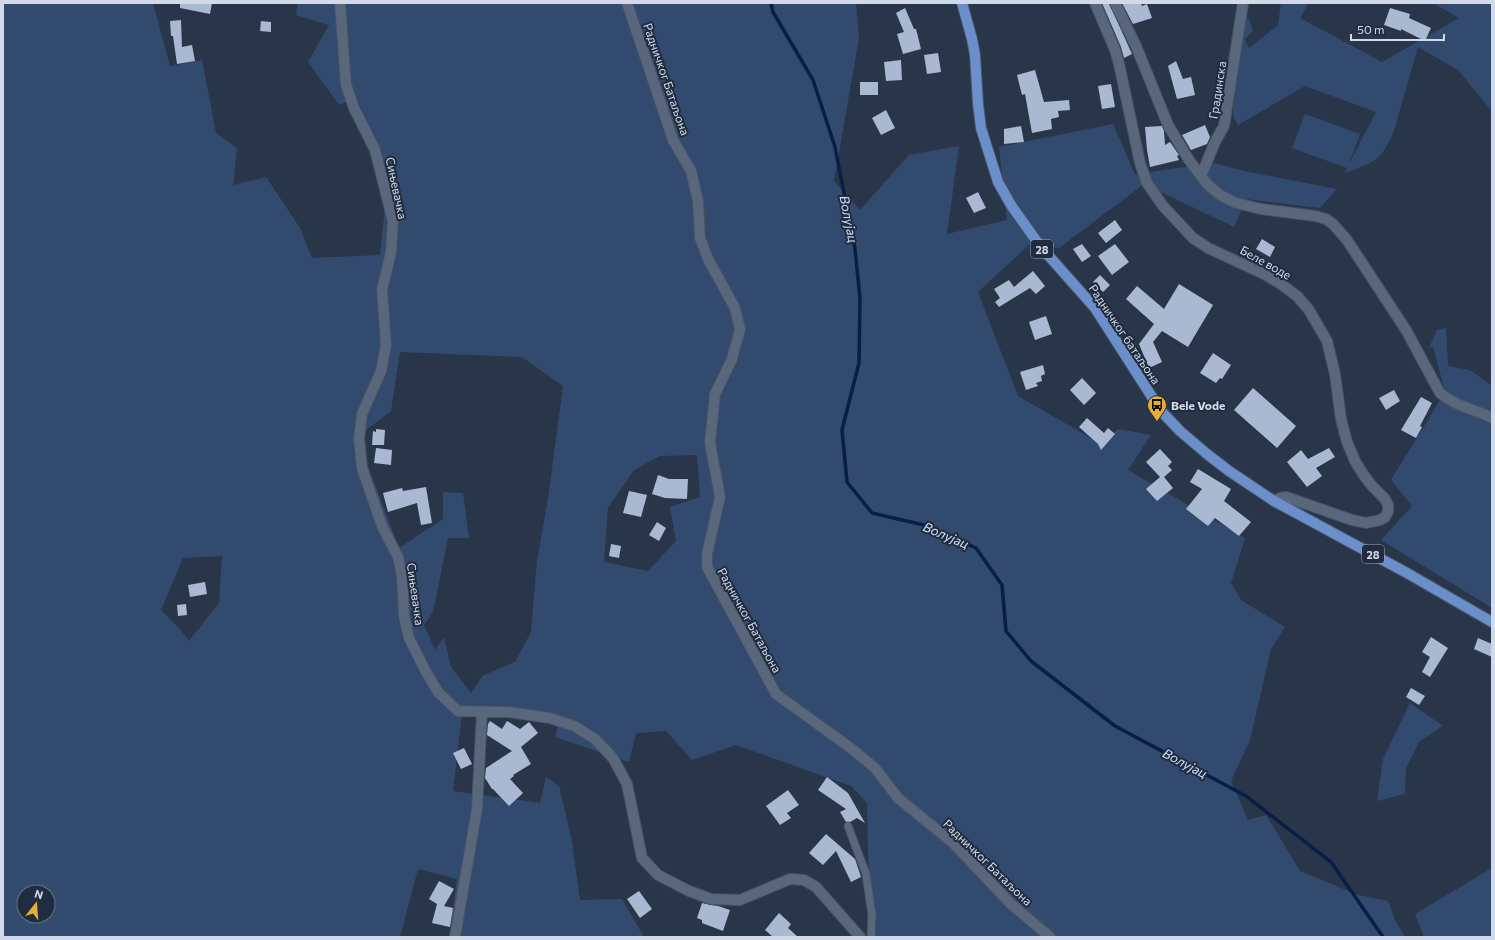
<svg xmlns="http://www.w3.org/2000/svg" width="1495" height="940" viewBox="0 0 1495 940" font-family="Commissioner,sans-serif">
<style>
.green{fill:#334a6f;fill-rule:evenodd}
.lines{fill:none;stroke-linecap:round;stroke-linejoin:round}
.stream{stroke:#071f46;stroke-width:3.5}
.building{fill:#a9b9d2}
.lane-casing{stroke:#485263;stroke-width:9}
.street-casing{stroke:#485263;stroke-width:12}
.primary-casing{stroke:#485263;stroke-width:12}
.lane{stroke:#59677d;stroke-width:7}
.street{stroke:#59677d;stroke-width:10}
.primary{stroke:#6a8fca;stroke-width:10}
.labels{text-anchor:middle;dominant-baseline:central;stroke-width:4;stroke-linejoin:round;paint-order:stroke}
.shield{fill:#202c3f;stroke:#9da6b5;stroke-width:1}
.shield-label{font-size:11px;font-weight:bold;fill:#d2dae7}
.street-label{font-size:12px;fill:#d2dae7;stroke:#202c3f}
.poi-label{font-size:12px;font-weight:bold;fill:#d2dae7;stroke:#202c3f;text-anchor:start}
.water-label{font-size:13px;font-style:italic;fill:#cee0fc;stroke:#202c3f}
</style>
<rect width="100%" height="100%" fill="#29364a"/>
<path class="green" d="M3,3H153L170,66L202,60L216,133L237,148L233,185L266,177L300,228L312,258L380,255L388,179L357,98L339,105L308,62L329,25L296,15L298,3H856L859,38L834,181L860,210L909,155L959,146L947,234L1007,220L999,147L1113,124L1135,174L1214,163L1244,171L1337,189L1320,208L1246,199L1234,227L1144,184L1059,248L1030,244L978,292L1018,396L1101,444L1118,429L1151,435L1128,470L1245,538L1231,583L1241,600L1285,627L1271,649L1250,740L1231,781L1248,820L1266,815L1300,871L1358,895L1388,901L1395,920L1405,937H870L867,803L851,786L736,745L692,760L666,731L636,733L629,762L555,737L560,716L463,705L453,791L540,803L546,777L559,786L572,841L580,900L622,899L644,937H449L457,879L418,869L400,937H3ZM400,352L522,357L563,386L548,499L537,561L531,632L515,662L482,676L471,693L451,667L444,637L435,650L424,625L433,612L448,538H469L463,493L443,492V519L399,548L366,461L365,431L391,411ZM697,455L700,497L670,507L676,541L648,571L604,562L608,508L634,470L660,456ZM222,556L219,603L189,641L180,629L161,610L183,558ZM24,892H48V916H24Z
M1281,3H1309L1300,18L1382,62L1459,18L1433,3H1492V111L1458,70L1418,47L1398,116C1396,129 1386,153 1375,160C1366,166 1354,169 1345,173L1347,168L1292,148L1305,114L1360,134L1349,164L1376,112L1305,86L1238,125L1233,116L1237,25L1248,17L1253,31L1245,39L1249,48L1278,25Z
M1446,328L1448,366L1470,370L1492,386V608L1381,540L1412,506L1391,480L1445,392L1433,346L1428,350L1437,330Z
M1410,703L1443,726L1419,742L1406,768L1405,794L1377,801L1383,759Z
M1492,868V937H1424L1415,914Z"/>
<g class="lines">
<path class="stream" d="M771,3L773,12L813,80L835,147L855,249L860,298L859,363L842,430L847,482L872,513L924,525L976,548L1002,585L1006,631L1031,661L1115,726L1246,796L1331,862L1383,937"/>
</g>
<path class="building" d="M180,3H212L210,14L180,8Z
M1102,3H1109L1132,54L1124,58L1121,47Z
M1122,3H1141L1142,6L1147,4L1152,18L1133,24Z
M905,8L914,29H916L921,49L903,54L897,34L904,32L896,13Z
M1390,8L1410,14L1409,18L1431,28L1425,41L1401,29V31L1384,25Z
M181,20L182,47L192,45L195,61L177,64L173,36H171L170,21Z
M261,21L271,22V32L260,31Z
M938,53L941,72L927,74L924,55Z
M901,60L902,80L886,81L884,62Z
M1176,61L1183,79L1191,77L1195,95L1177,99L1168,66Z
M1035,70L1044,102L1069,100L1070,110L1058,111L1059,117L1051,119L1052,129L1032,133L1025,94L1022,95L1017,75Z
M860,82H878V95H860Z
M1111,84L1115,107L1102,109L1098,86Z
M886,110L895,128L881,135L872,118Z
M1205,125L1210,137L1207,144L1191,150L1182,135Z
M1021,126L1024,142L1004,144V129Z
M1162,126L1164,131L1165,145L1170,142L1179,155L1177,156L1179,160L1150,167L1147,150L1145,127Z
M978,192L986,208L974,213L966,198Z
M1115,220L1122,230L1106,243L1098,233Z
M1262,239L1275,247L1270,257L1256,249Z
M1082,244L1091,256L1082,262L1073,249Z
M1115,244L1129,262L1112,275L1098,256Z
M1033,271L1045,286L1036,294L1030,288L999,307L995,302L1000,298L994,289L1009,280L1014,287Z
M1100,275L1110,285L1103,292L1093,282Z
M1179,284L1213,305L1188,347L1162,331L1153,342L1162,362L1149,368L1139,344L1154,324L1126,299L1137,286L1164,309Z
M1046,316L1052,334L1035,340L1029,322Z
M1213,353L1231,365L1222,379L1220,378L1216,383L1200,373Z
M1043,365L1045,374L1041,376L1042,381L1036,383L1038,386L1026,390L1020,372Z
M1082,378L1096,393L1084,405L1070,390Z
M1253,388L1296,426L1277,448L1234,410Z
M1394,390L1400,401L1386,410L1379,398Z
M1421,397L1432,403L1420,426L1422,427L1416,438L1401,430Z
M1087,418L1104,433L1108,428L1115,434L1101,450L1098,444L1079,427Z
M376,429L385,430L384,445H372L373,431L376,432Z
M376,448L392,450L391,465L374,463Z
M1329,448L1335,457L1316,468L1322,476L1307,487L1287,462L1301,450L1308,459Z
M1160,449L1172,462L1168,466L1172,470L1164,477L1173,488L1157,501L1146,489L1160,477L1146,462Z
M1198,469L1231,489L1224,501L1251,522L1239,536L1215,518L1208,526L1186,509L1202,489L1190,482Z
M658,475L669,479H688L687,499L665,498L652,494Z
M426,487L432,523L421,525L417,503L388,512L383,493L402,488L403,491Z
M629,491L647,495L641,517L623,513Z
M657,522L666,528L659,541L649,535Z
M611,544L621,546L619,558L609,556Z
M205,582L207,594L190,597L188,585Z
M186,604L187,615L178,616L177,605Z
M1431,637L1448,648L1430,677L1422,672L1430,657L1422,652Z
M1478,638L1492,644V657L1474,649Z
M1411,688L1425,696L1419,705L1406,697Z
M490,721L502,729L507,721L520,729L529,722L538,733L521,747L531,764L513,775L514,776L510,779L523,793L509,806L493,789H492L485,778L486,768L512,751L487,735L488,724Z
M464,748L472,764L461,769L453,753Z
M827,777L848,793L865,823L857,818L850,822H846L840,812L846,809L818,790Z
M788,790L799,805L787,813L791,818L780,825L766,806Z
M826,834L855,859L861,877L851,882L836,851L823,865L809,853Z
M439,881L454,889L444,906L453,908L450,927L432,923L437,904L429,899Z
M639,891L652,909L640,918L627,899Z
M702,903L711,905L718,906L730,910L723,931L702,923V920L697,918Z
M779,913L791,924L788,928L798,937H773L765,930Z"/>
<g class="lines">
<defs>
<path id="lane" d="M848,826L866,874L872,915L871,937"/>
<path id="street" d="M340,3L346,85L354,108L375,150L393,221L391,252L382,289L386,345L381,371L362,414L359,438L362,468L382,526L398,557L402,576L404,616L409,638L425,670L438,692L458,711L508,712L550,718L574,726L595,739L613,758L627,784L642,858L658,875L689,891L711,899L740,900L790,879L804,880L816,887L860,937
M627,3L673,140L691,171L698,201L700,238L708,259L735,308L740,329L732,359L715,394L710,443L720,497L707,554V567L776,694L852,749L875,768L898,798L953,843L1011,904L1050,937
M1095,3L1115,50L1119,64L1140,163L1147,183L1163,206L1193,238L1208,248L1264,274L1281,284L1298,297L1309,310L1327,341L1335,374L1341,419L1347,442L1355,461L1363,474L1372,486L1385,499L1388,505V512L1385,517L1380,520L1366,523L1352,520L1286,497L1280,498L1274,501
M1115,3L1136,46L1168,125L1189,160L1207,184L1220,195L1236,203L1261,209L1315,216L1326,219L1333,224L1347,240L1406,330L1440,393C1455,406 1474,409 1492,418
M1201,176L1215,142L1224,126L1243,3
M455,937L477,809L482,712"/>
<path id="primary" d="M962,3L972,39L975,55L978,104L981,128L998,182L1011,205L1040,246L1095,308L1161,411L1180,431L1207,454L1229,471L1274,501L1407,573L1492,622"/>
</defs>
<use href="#lane" class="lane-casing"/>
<use href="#street" class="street-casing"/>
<use href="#primary" class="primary-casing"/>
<use href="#lane" class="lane"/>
<use href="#street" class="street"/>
<use href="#primary" class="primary"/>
</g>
<defs>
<symbol id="bus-pin" viewBox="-11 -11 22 30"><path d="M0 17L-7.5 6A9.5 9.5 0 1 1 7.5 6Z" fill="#e8ac37" stroke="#202c3f"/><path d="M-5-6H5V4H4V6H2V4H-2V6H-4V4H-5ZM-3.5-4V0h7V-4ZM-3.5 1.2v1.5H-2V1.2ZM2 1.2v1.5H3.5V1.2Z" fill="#111"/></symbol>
</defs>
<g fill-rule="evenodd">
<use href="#bus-pin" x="1146" y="394" width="22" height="30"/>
</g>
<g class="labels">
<g class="shield">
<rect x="1031" y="240" width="22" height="18" rx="3"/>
<rect x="1362" y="545" width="22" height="18" rx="3"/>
</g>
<g class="shield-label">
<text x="1042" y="249">28</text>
<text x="1373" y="554">28</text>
</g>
<g class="street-label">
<text transform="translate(667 79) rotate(71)">Радничког Батаљона</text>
<text transform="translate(1217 90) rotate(-81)">Градинска</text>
<text transform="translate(397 188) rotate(78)">Сињевачка</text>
<text transform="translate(1266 262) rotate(29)">Беле воде</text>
<text transform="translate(1125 334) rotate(56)">Радничког батаљона</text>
<text transform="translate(416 594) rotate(82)">Сињевачка</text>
<text transform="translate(750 620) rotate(61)">Радничког Батаљона</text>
<text transform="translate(988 862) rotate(44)">Радничког Батаљона</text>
</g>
<g class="poi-label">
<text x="1171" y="405">Bele Vode</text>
</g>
<g class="water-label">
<text transform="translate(849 219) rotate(79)">Волујац</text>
<text transform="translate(946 535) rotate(23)">Волујац</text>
<text transform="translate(1185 763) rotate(28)">Волујац</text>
</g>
</g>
<rect width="1495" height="940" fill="none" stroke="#d2dae7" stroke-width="8"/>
<g transform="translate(36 904) rotate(17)"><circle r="19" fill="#202c3f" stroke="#677282"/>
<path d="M0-3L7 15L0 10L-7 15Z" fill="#e8ac37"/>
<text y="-6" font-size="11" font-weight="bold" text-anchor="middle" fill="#d2dae7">N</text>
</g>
<path d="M1351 34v6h93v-6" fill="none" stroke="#d2dae7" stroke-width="2"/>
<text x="1357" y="34" font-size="12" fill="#d2dae7" stroke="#202c3f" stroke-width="3" paint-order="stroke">50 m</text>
</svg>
